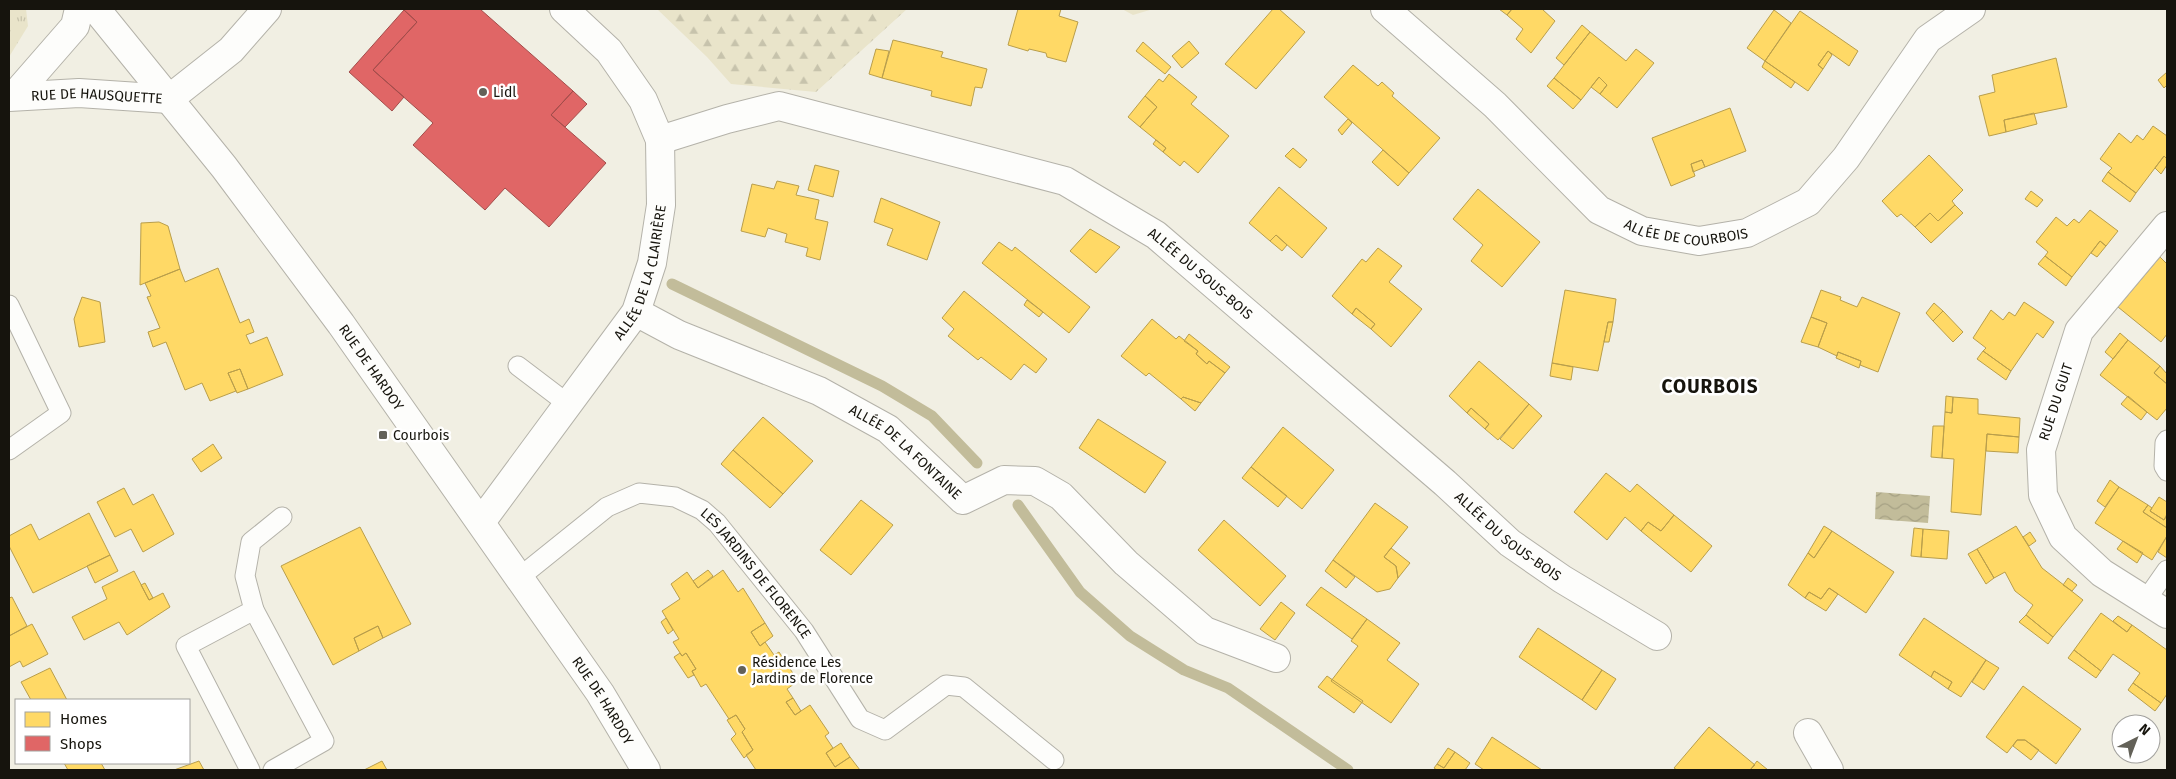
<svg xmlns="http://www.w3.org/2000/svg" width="2176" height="779" viewBox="0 0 2176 779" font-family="'Fira Sans',sans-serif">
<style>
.forest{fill:url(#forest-firs)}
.park{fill:url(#park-tufts)}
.water{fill:url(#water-waves)}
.homes{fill:#ffd966;stroke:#b99e4b}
.shops{fill:#e06666;stroke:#a34d4b}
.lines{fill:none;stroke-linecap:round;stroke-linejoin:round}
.stream{stroke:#c2bc9a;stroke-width:11}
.lane-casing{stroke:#b4b2a9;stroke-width:21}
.street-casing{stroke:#b4b2a9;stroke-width:30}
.secondary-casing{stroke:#b4b2a9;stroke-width:30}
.lane{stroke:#fdfdfb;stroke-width:19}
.street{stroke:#fdfdfb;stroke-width:28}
.secondary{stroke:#fdfdfb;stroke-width:28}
.poi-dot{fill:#636158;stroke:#fff;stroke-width:2}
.labels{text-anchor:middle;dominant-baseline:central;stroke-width:5;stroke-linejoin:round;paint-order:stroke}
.poi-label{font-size:14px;fill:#16140d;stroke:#fff;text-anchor:start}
.street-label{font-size:14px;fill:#16140d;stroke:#fff}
.district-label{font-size:19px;font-weight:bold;letter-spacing:1px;fill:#16140d;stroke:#fff}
</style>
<defs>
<pattern id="forest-firs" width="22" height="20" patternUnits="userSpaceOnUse" patternTransform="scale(1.25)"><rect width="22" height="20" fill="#e9e4ca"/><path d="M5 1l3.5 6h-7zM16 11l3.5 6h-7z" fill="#c7c3ac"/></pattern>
<pattern id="park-tufts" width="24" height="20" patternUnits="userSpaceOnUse" patternTransform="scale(1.25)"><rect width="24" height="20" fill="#e9e4ca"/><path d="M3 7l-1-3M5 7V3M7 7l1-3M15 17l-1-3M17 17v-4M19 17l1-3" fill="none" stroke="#c7c3ac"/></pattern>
<pattern id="water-waves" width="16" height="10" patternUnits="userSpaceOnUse" patternTransform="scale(1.25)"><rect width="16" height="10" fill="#c2bc9a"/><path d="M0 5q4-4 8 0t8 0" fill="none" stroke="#a6a184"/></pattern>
</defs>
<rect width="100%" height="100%" fill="#f1efe3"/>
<path class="forest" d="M657,9H907L816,92L731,84L707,57Z
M1122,9H1153L1133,15Z"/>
<path class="park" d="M9,9H26L28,26L9,57Z"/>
<path class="water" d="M1876,492L1930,496L1928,523L1875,519Z"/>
<path class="homes" d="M1018,9H1061L1059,16L1078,22L1066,62L1047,57L1046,53L1029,49L1028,51L1008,45Z
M1273,9H1279L1305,32L1256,89L1225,64Z
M1499,9H1512L1507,15Z
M1512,9H1542L1555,21L1531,53L1516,39L1523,29L1507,15Z
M1774,10L1791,23L1765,61L1747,48Z
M1800,11L1858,51L1849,66L1828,51L1818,65L1823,69L1808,91L1765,61Z
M1582,25L1590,32L1564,65L1556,58Z
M1590,32L1626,61L1636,49L1654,63L1617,108L1600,94L1607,85L1599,77L1581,100L1554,78Z
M893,40L943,52L941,57L987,69L982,88L975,87L971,106L931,96L932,91L882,78Z
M1189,41L1199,53L1182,68L1172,56Z
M1143,42L1171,67L1165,74L1136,51Z
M876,49L889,51L882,78L869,74Z
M1828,51L1832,55L1823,69L1818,65Z
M2056,58L2067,107L2004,120L2006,132L1989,136L1979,96L1995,92L1992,75Z
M1765,61L1795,82L1791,88L1762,67Z
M1353,65L1378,86L1382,82L1394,93L1392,96L1440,138L1409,173L1324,97Z
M2167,72V85L2164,88L2158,80Z
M1169,74L1197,97L1191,104L1229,136L1198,173L1184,161L1180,166L1163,152L1166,148L1140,127L1157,107L1145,96L1159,79L1163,82Z
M1599,77L1607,85L1600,94L1591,87Z
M1554,78L1581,100L1573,109L1547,86Z
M1145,96L1157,107L1140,127L1128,117Z
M1730,108L1746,151L1705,167L1702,160L1691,164L1695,176L1671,186L1652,138Z
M2034,113L2037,124L2006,132L2004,120Z
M1348,119L1352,123L1342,135L1338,130Z
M2153,126L2167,136V159L2164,156L2136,193L2108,172L2112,168L2100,159L2119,133L2131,143L2137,135L2143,140Z
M1156,140L1166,148L1163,152L1153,144Z
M1293,148L1307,160L1300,168L1285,156Z
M1383,150L1409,173L1398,186L1372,162Z
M1929,155L1963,190L1952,201L1955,205L1938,221L1930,213L1915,227L1901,214L1897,217L1882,201Z
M2164,156L2167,159V165L2161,174L2155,168Z
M1702,160L1705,167L1693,172L1691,164Z
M815,165L839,171L833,197L808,190Z
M2108,172L2136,193L2130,202L2102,181Z
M777,181L799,186L796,195L819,200L815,219L828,222L820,260L806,256L808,248L785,242L787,234L768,228L765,237L741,231L752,184L774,189Z
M1279,187L1327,228L1302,258L1276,235L1270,241L1249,223Z
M1478,189L1540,242L1502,287L1471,261L1483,245L1453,219Z
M2031,191L2043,200L2037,207L2025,199Z
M881,198L940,222L927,260L887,245L893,229L874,222Z
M1955,205L1963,213L1931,243L1915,227L1930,213L1938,221Z
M2090,210L2118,231L2106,246L2100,241L2072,277L2045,256L2048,252L2036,242L2056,217L2067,226L2074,219L2079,223Z
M159,222L168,226L180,269L140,285L141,223Z
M1090,229L1120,247L1096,273L1070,251Z
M1276,235L1287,245L1282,251L1270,241Z
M2100,241L2106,246L2097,257L2091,253Z
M999,242L1012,251L1015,247L1090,307L1069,333L982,263Z
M1378,248L1402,266L1389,282L1422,309L1391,347L1371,329L1375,324L1356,308L1352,314L1332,296L1362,259L1366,262Z
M2045,256L2072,277L2066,286L2038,264Z
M2160,257L2167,264V334L2161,342L2118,307Z
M218,268L240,323L249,319L254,332L246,335L250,344L267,337L283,375L248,389L240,369L228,373L236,391L210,401L202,383L185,390L166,342L153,347L148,332L160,328L147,297L151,296L145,283L180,269L185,282Z
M1565,290L1616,299L1613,322H1608L1598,371L1552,363Z
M1821,290L1841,297L1840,300L1857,307L1862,297L1900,313L1878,372L1860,365L1861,361L1838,352L1837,356L1818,347L1827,323L1811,317Z
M964,291L1047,359L1036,373L1024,364L1011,380L981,357L978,360L948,336L954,329L942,318Z
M82,297L100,302L105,342L79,347L74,319Z
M1027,300L1043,312L1039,317L1024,305Z
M2024,302L2054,322L2043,338L2037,333L2011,371L1983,351L1986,348L1973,338L1991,310L2003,320L2009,312L2015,316Z
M1934,303L1943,311L1933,321L1926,313Z
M1356,308L1375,324L1371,329L1352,314Z
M1943,311L1963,332L1953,342L1933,321Z
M1811,317L1827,323L1818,347L1801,342Z
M1152,319L1176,339L1179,336L1198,351L1196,354L1207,364L1209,361L1225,373L1201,403L1183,397L1181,399L1149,373L1146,376L1121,356Z
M1608,322H1613L1609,342H1604Z
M2120,333L2128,340L2113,359L2105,352Z
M1189,334L1230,367L1225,373L1209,361L1207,364L1196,354L1198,351L1184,341Z
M2128,340L2160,366L2154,373L2167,384V408L2157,420L2100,375Z
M1983,351L2011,371L2006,380L1977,359Z
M1838,352L1861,361L1859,368L1836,358Z
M1479,361L1529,404L1498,440L1485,429L1489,424L1471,408L1467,413L1449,396Z
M1552,363L1573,367L1571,380L1550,376Z
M2160,366L2167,374V384L2154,373Z
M240,369L248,389L237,393L228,373Z
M1946,396L1953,397L1952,413L1945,412Z
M2128,396L2147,412L2141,420L2121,404Z
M1183,397L1201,403L1195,411L1181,399Z
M1953,397L1978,399V414L2020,418L2019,437L1987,434L1981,515L1951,512L1954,459L1942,458L1945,412L1952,413Z
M1529,404L1542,416L1513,449L1500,439Z
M1471,408L1489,424L1485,429L1467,413Z
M763,417L813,461L783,494L733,450Z
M1098,419L1166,462L1145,493L1079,448Z
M1933,426H1944L1942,458L1931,457Z
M1283,427L1334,470L1302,509L1251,467Z
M1987,434L2019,437L2018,453L1986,451Z
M213,444L222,458L201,472L192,459Z
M733,450L783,494L770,508L721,464Z
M1251,467L1287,496L1278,507L1242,478Z
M1606,473L1630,492L1637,484L1674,515L1661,531L1648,522L1641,531L1625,517L1607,540L1574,512Z
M2110,480L2119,487L2105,507L2097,501Z
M2119,487L2148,505L2143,512L2167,528V536L2152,560L2095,523Z
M124,488L133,505L153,494L174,534L143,552L131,529L115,537L97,502Z
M2159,497L2167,502V514L2164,520L2150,511Z
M861,500L893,525L851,575L820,550Z
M1375,503L1408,527L1384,557L1396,566L1398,578L1390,589L1377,592L1333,560Z
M2148,505L2152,508L2150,511L2164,520L2166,517L2167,518V528L2143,512Z
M89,513L110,555L33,593L9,546V536L31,524L39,540Z
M1674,515L1712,546L1691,572L1641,531L1648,522L1661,531Z
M1224,520L1286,576L1260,606L1198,550Z
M1824,526L1832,531L1814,558L1808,553Z
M2016,526L2042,568L2083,600L2053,637L2026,615L2033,605L2015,591L2005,572L1994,578L1977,549Z
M360,527L411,624L383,638L378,626L354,638L359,651L333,665L281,566Z
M1914,528L1923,529L1921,557L1911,556Z
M1923,529L1949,531L1947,559L1921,557Z
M1832,531L1894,572L1866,613L1829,588L1821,599L1809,592L1805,598L1788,585L1808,553L1814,558Z
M2030,532L2036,541L2029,546L2023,537Z
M2167,536V558L2158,552Z
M2123,541L2143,553L2137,563L2117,549Z
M1391,548L1410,563L1398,578L1396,566L1384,557Z
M1977,549L1994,578L1986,584L1968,554Z
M110,555L118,571L95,583L87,566Z
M1333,560L1355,577L1346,588L1325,571Z
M708,570L713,576L698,588L693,581Z
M723,570L738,592L743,588L765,623L751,632L760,646L765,642L774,655L779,652L798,681L787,689L793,698L786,702L795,715L810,705L829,733L825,736L833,748L826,753L835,767L850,757L860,770H756L746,755L753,750L742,732L745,729L736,715L729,719L706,684L701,687L692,671L696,669L686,653L682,656L673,642L679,639L662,611L680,599L671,584L687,572L698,588Z
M134,571L149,600L163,593L170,607L127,635L119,622L84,640L72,617L107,599L102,587Z
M2068,578L2077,585L2072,591L2063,585Z
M145,583L153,598L149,600L141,585Z
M1321,587L1367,619L1352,639L1306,605Z
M1829,588L1838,594L1826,611L1805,598L1809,592L1821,599Z
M12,597L27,626L9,636V598Z
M1281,602L1295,613L1275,640L1260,629Z
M2101,613L2127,632L2132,625L2167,650V694L2161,703L2133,683L2140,673L2113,654L2101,671L2074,650Z
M2026,615L2053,637L2048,644L2019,622Z
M2118,616L2132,625L2127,632L2113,621Z
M666,618L673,630L668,634L661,622Z
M1924,618L1986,660L1961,697L1948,689L1952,682L1934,671L1931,677L1899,655Z
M1367,619L1400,643L1387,660L1419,684L1391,723L1331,681L1358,646L1351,641Z
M765,623L773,636L760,646L751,632Z
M32,624L48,654L23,667L20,661L9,667V636Z
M378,626L383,638L359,651L354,638Z
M1538,628L1602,670L1582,700L1519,657Z
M2074,650L2101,671L2096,678L2068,658Z
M680,653L682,656L686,653L696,669L692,671L694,675L688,678L674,657Z
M1986,660L1999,668L1984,690L1972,682Z
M50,668L67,700H31L21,682Z
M1602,670L1616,679L1596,710L1582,700Z
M1934,671L1952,682L1948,689L1931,677Z
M1327,676L1363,701L1354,713L1318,687Z
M2133,683L2161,703L2155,711L2128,690Z
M2023,686L2081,729L2056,764L2025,740H2017L2007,753L1986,737Z
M793,698L801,711L795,715L786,702Z
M736,715L745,729L742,732L753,750L744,758L731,739L736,734L727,720Z
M1709,727L1755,765L1750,770H1677L1674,768Z
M1492,737L1542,770H1484L1475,764Z
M2017,740H2025L2039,750L2031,760L2013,746Z
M841,743L850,757L835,767L826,753Z
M1448,748L1455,752L1444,768L1437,764Z
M1455,752L1470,763L1465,770H1437L1434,768L1437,764L1444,768Z
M199,761L204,770H174Z
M382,761L387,770H364Z
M1757,761L1768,770H1750Z
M64,763H101L105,770H68Z"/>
<path class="shops" d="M405,9H480L573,91L551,115L606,163L549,227L505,188L485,210L413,145L433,123L373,70L417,22L404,10Z
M404,10L417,22L373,70L404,97L392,111L349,72Z
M573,91L587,104L565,127L551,115Z"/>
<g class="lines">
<path class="stream" d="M672,284L882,386L932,416L977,463
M1018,505L1080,592L1130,636L1184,670L1228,688L1348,770"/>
<defs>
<g id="lane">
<path d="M9,305L61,413L9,450"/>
<path d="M518,366L568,404"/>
<path d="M2167,440L2165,443L2164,466L2167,471"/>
<path id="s1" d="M520,577L607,507L639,493L675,497L702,510L717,523L804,631L860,719L885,730L946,685L964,687L1054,760"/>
<path d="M2146,600L2167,570"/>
<path d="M254,610L324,741L273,770"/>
<path d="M250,770L186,646L254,610L245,576L251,542L282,517"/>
</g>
<g id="street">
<path id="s2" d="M1385,9L1495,105L1599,210L1642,231L1699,241L1747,233L1808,202L1846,158L1928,39L1971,9"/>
<path id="s3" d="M660,140L727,119L779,106L1065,181L1156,235L1445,483L1510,543L1562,579L1657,636"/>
<path d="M2167,226L2079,331L2041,450L2043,495L2063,537L2102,573L2167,614"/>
<path id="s4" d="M636,312L679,335L819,391L888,429L963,500L1004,480L1035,481L1061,496L1126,563L1205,631L1276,658"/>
<path id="s5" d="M481,522L636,312L652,263L661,205L660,140L643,100L609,51L564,9"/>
<path d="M1808,733L1829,770"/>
</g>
<g id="secondary">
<path id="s6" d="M96,9L224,167L341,324L600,693L646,770"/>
<path d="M14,96L75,26L79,9"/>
<path id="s7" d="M9,97L79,93L169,99L231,50L267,9"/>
</g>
</defs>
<use href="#lane" class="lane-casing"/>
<use href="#street" class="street-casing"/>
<use href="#secondary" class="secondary-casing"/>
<use href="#lane" class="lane"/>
<use href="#street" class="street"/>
<use href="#secondary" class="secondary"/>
</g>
<g class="poi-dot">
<circle cx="483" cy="92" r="5"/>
<rect x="378" y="430" width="10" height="10" rx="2.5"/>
<circle cx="742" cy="670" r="5"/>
</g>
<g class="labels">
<g class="poi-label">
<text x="493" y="92">Lidl</text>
<text x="393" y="435">Courbois</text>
<text x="752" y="662">Résidence Les<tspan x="752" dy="16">Jardins de Florence</tspan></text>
</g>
<g class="street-label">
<text stroke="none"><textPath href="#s7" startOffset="88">RUE DE HAUSQUETTE</textPath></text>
<text stroke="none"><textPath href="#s2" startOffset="386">ALLÉE DE COURBOIS</textPath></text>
<text stroke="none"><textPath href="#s5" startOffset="300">ALLÉE DE LA CLAIRIÈRE</textPath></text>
<text stroke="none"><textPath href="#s3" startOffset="584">ALLÉE DU SOUS-BOIS</textPath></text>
<text stroke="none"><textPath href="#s6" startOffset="452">RUE DE HARDOY</textPath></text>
<text transform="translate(2056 402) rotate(-72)">RUE DU GUIT</text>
<text stroke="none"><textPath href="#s4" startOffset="306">ALLÉE DE LA FONTAINE</textPath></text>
<text stroke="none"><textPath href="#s3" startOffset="989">ALLÉE DU SOUS-BOIS</textPath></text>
<text stroke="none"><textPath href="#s1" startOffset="296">LES JARDINS DE FLORENCE</textPath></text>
<text stroke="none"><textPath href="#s6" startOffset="858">RUE DE HARDOY</textPath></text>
</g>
<g class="district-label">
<text x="1710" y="386">COURBOIS</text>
</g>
</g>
<rect width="2176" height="779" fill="none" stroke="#16140d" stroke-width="20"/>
<rect x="15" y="699" width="175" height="65" fill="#ffffff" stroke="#a2a19e"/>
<rect x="25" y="712" width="25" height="15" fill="#ffd966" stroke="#a2a19e"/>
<text x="60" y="724" font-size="15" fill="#16140d">Homes</text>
<rect x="25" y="736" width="25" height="15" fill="#e06666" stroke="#a2a19e"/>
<text x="60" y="749" font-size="15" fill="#16140d">Shops</text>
<g transform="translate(2136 739) rotate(42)"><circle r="24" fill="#ffffff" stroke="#a2a19e"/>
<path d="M0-4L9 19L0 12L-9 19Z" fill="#636158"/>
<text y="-8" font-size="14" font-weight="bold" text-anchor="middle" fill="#16140d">N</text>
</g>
</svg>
